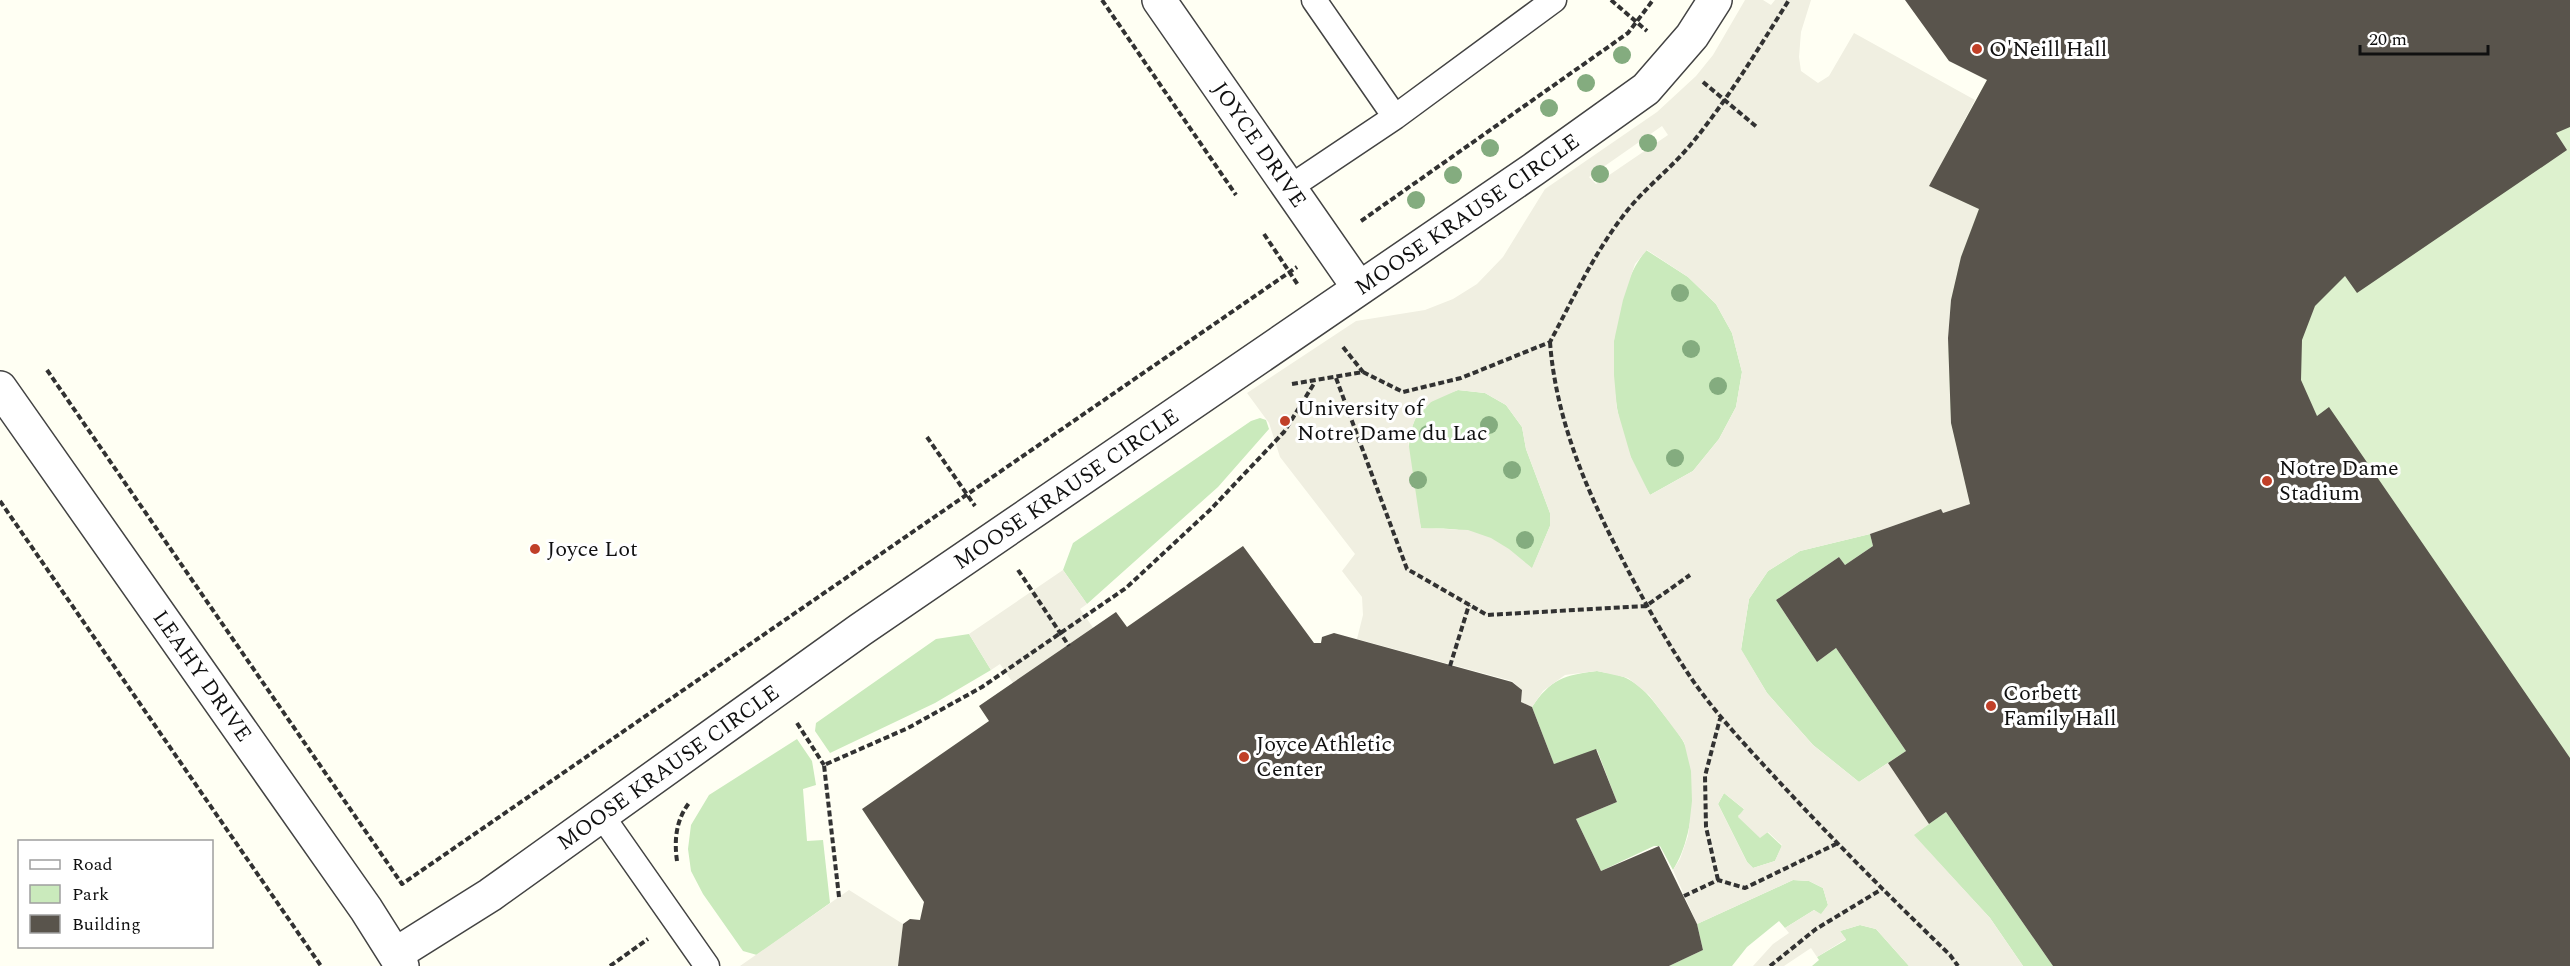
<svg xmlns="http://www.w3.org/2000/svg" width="2570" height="966" viewBox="0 0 2570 966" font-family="Spectral,serif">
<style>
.green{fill:#caeabc}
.pitch{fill:#ddf1ce}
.plaza{fill:#f0efe1;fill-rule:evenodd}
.building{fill:#59544c}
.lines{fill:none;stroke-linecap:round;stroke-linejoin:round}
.service-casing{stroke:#434343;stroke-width:27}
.minor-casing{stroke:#434343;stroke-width:36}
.path{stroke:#323232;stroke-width:4;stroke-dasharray:6 3;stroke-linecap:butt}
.service{stroke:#fff;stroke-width:24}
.minor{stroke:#fff;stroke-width:33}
.tree{fill:#84ac7f}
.poi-dot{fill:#c04028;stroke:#fff;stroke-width:2}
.labels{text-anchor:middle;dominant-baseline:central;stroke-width:6;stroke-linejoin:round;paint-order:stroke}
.poi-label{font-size:22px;fill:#101010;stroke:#fff;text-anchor:start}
.street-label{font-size:22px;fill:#101010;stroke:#fff}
</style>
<rect width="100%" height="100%" fill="#fffff3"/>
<path class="green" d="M1646,250L1688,277L1716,304L1732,333L1742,372L1736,407L1719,439L1693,471L1650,495C1643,483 1636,471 1631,458C1606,396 1604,305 1646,250Z
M1458,390L1485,393L1506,405L1522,427L1526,449L1550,513V526L1532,569C1495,536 1470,526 1421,529C1415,491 1392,425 1432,401C1440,396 1450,393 1458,390Z
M1260,418L1266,420L1269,429L1218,487L1087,604L1063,570L1073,543L1251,421Z
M1870,534L1873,546L1845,565L1839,557L1776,600L1817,662L1836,648L1906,751L1859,782L1813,745L1767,693L1741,650L1749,599L1768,571L1800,551Z
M969,634L991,670L935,703L830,753L815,731L816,723L936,639Z
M1597,671C1607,673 1619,674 1628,679C1642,686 1652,699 1661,711C1668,720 1677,730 1683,741C1701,773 1693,840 1673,870L1660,846H1654L1601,871L1576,819L1617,802L1597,750L1554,764L1532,707C1551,679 1564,675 1597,671Z
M797,739L812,761L816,785L803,789L807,841L823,840L830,903L757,955L743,951L703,894L691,871L688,849L691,825L709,795Z
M1724,793L1745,810L1738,816L1767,832L1782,846L1775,861L1753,868L1747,862L1718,804Z
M1946,812L2053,966H2023L1990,918L1913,835Z
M1793,880L1809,881L1823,888L1828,905L1821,915L1814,910L1785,928L1779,921L1747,947L1732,966H1669L1703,950L1697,924Z
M1860,925L1876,929L1909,966H1812L1819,960L1817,957L1846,940L1840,931Z"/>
<path class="pitch" d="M2570,0V966L1970,504L1951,423L1947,370L1951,300L1929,186L1987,80Z"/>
<path class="plaza" d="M1745,0H1763L1771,5L1775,0H1811L1801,32L1799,57L1801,71L1818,83L1829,76L1854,33L1975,100L1930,186L1979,209L1961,257L1951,300L1948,338L1951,423L1970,504L1943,513L1941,509L1870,534L1800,551L1768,571L1749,599L1741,649L1767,693L1813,745L1859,782L1888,763L1929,824L1914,835L1990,918L2023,966H1909L1876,929L1860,925L1840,931L1846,939L1817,957L1811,948L1784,966H1753L1773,944L1789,933L1785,928L1814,910L1821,914L1828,905L1823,888L1809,881L1793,880L1697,924L1673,870L1680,859L1688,836L1692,801L1691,771L1684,742L1649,695L1628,678L1597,671L1565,675L1543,691L1532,707L1521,702L1522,690L1512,681L1357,639L1363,615L1362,597L1342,571L1355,554L1280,457L1269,423L1247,393L1356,321L1425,310L1453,299L1477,284L1503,257L1545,189L1657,112L1696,76L1713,55ZM1662,126L1668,135L1596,184L1589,177ZM1647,250L1688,277L1716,304L1732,333L1742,372L1736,407L1719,439L1693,471L1650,495L1631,457L1617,409L1614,375V341L1623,300L1635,264ZM1458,390L1485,393L1506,405L1522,427L1526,449L1550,513V526L1532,568L1509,549L1491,538L1468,530L1421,528L1408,440L1415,419L1431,402ZM1724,793L1744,809L1738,817L1760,838L1768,832L1782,845L1775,861L1753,868L1747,862L1718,804Z
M1063,570L1087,604L1080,609L1094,629L1013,683L1000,664L991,670L969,634Z
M849,890L903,924L898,966H740Z"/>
<path class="building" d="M1905,0H2570V127L2556,133L2567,150L2357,293L2345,276L2315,306L2302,340L2301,380L2317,416L2329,407L2570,758V966H2053L1946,812L1929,824L1888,763L1906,751L1836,648L1817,662L1776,600L1839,557L1845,565L1873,546L1870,534L1941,509L1943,513L1970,504L1951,423L1948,338L1951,300L1961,257L1979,209L1929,186L1987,80L1949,61Z
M1243,546L1314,643H1321L1322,637L1334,633L1512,682L1522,690L1521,702L1532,707L1554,764L1596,749L1617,802L1576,819L1601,871L1659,846L1697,924L1703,950L1669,966H898L903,924L910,919L920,920L924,902L862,809L989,721L979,706L1116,612L1127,627Z"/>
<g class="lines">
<defs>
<path id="service" d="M1314,0L1395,117L1554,0
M1289,188L1395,117
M602,816L707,966"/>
<g id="minor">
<path id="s1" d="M1159,0L1359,288"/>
<path id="s2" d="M0,388L366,909L402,966"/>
<path id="s3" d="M396,954L490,895L860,630L1534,169L1646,89L1692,36L1715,0"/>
</g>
</defs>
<use href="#service" class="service-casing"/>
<use href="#minor" class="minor-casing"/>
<path class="path" d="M1102,0L1236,195
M1611,0L1647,31
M1703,82L1758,128
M1361,221L1628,33L1653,0
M1264,234L1298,285
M1550,342C1555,410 1580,475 1610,535C1633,581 1657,626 1685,669C1713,712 1750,750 1784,787C1838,845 1893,900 1950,955L1958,966
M1343,347L1363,372
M47,370L402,884L1297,267
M1336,378L1407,569L1487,615L1646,606L1690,575
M1292,384L1363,372L1403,392L1461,378L1550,342C1573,299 1593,255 1623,216C1643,189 1671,169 1692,143C1729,98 1758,49 1789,0
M927,437L975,506
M0,501L321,966
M1018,570L1069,646
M1450,666L1469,605
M797,723L824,765
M677,861C674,840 676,820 689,803
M1718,880L1706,827L1705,776L1721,715
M1684,896L1718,880L1745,888L1836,844
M839,897L824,765L908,728L982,687L1126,588L1211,509L1284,432L1315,382
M610,966L648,939
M1770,966L1816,929L1882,889"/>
<use href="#service" class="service"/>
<use href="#minor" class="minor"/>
</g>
<g class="tree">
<circle cx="1622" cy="55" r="9"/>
<circle cx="1586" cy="83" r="9"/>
<circle cx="1549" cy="108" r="9"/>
<circle cx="1648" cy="143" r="9"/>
<circle cx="1490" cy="148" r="9"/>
<circle cx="1600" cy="174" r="9"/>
<circle cx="1453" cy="175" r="9"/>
<circle cx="1416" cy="200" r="9"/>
<circle cx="1680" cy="293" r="9"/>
<circle cx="1691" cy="349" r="9"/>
<circle cx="1718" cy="386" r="9"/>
<circle cx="1489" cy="425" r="9"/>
<circle cx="1428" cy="434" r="9"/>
<circle cx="1675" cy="458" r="9"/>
<circle cx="1512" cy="470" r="9"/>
<circle cx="1418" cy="480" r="9"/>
<circle cx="1525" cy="540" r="9"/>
</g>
<g class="poi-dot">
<circle cx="1977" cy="49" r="6"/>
<circle cx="1285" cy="421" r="6"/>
<circle cx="2267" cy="481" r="6"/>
<circle cx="535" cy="549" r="6"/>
<circle cx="1991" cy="706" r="6"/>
<circle cx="1244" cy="757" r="6"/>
</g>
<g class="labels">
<g class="poi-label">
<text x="1989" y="49">O'Neill Hall</text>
<text x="1297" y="408">University of<tspan x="1297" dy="25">Notre Dame du Lac</tspan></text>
<text x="2279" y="468">Notre Dame<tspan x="2279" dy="25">Stadium</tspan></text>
<text x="547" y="549">Joyce Lot</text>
<text x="2003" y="693">Corbett<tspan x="2003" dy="25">Family Hall</tspan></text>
<text x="1256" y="744">Joyce Athletic<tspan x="1256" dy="25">Center</tspan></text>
</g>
<g class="street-label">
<text stroke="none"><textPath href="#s1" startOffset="176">JOYCE DRIVE</textPath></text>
<text stroke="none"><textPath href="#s3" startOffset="1302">MOOSE KRAUSE CIRCLE</textPath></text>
<text stroke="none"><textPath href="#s3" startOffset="816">MOOSE KRAUSE CIRCLE</textPath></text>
<text stroke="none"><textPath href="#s2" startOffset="352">LEAHY DRIVE</textPath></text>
<text stroke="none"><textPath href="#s3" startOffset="330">MOOSE KRAUSE CIRCLE</textPath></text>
</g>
</g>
<rect x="18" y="840" width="195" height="108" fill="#ffffff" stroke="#9f9f9f" stroke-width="1.5"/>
<rect x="30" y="860" width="30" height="9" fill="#ffffff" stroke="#9f9f9f" stroke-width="1.5"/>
<text x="72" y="870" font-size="18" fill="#101010">Road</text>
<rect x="30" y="885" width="30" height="18" fill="#caeabc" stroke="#9f9f9f" stroke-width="1.5"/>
<text x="72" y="900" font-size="18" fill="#101010">Park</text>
<rect x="30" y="915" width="30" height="18" fill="#59544c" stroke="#9f9f9f" stroke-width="1.5"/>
<text x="72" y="930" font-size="18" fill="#101010">Building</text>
<path d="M2360 45v9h128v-9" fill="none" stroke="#101010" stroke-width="3"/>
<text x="2369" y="45" font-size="18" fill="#101010" stroke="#ffffff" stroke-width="4.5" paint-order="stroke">20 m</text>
</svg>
